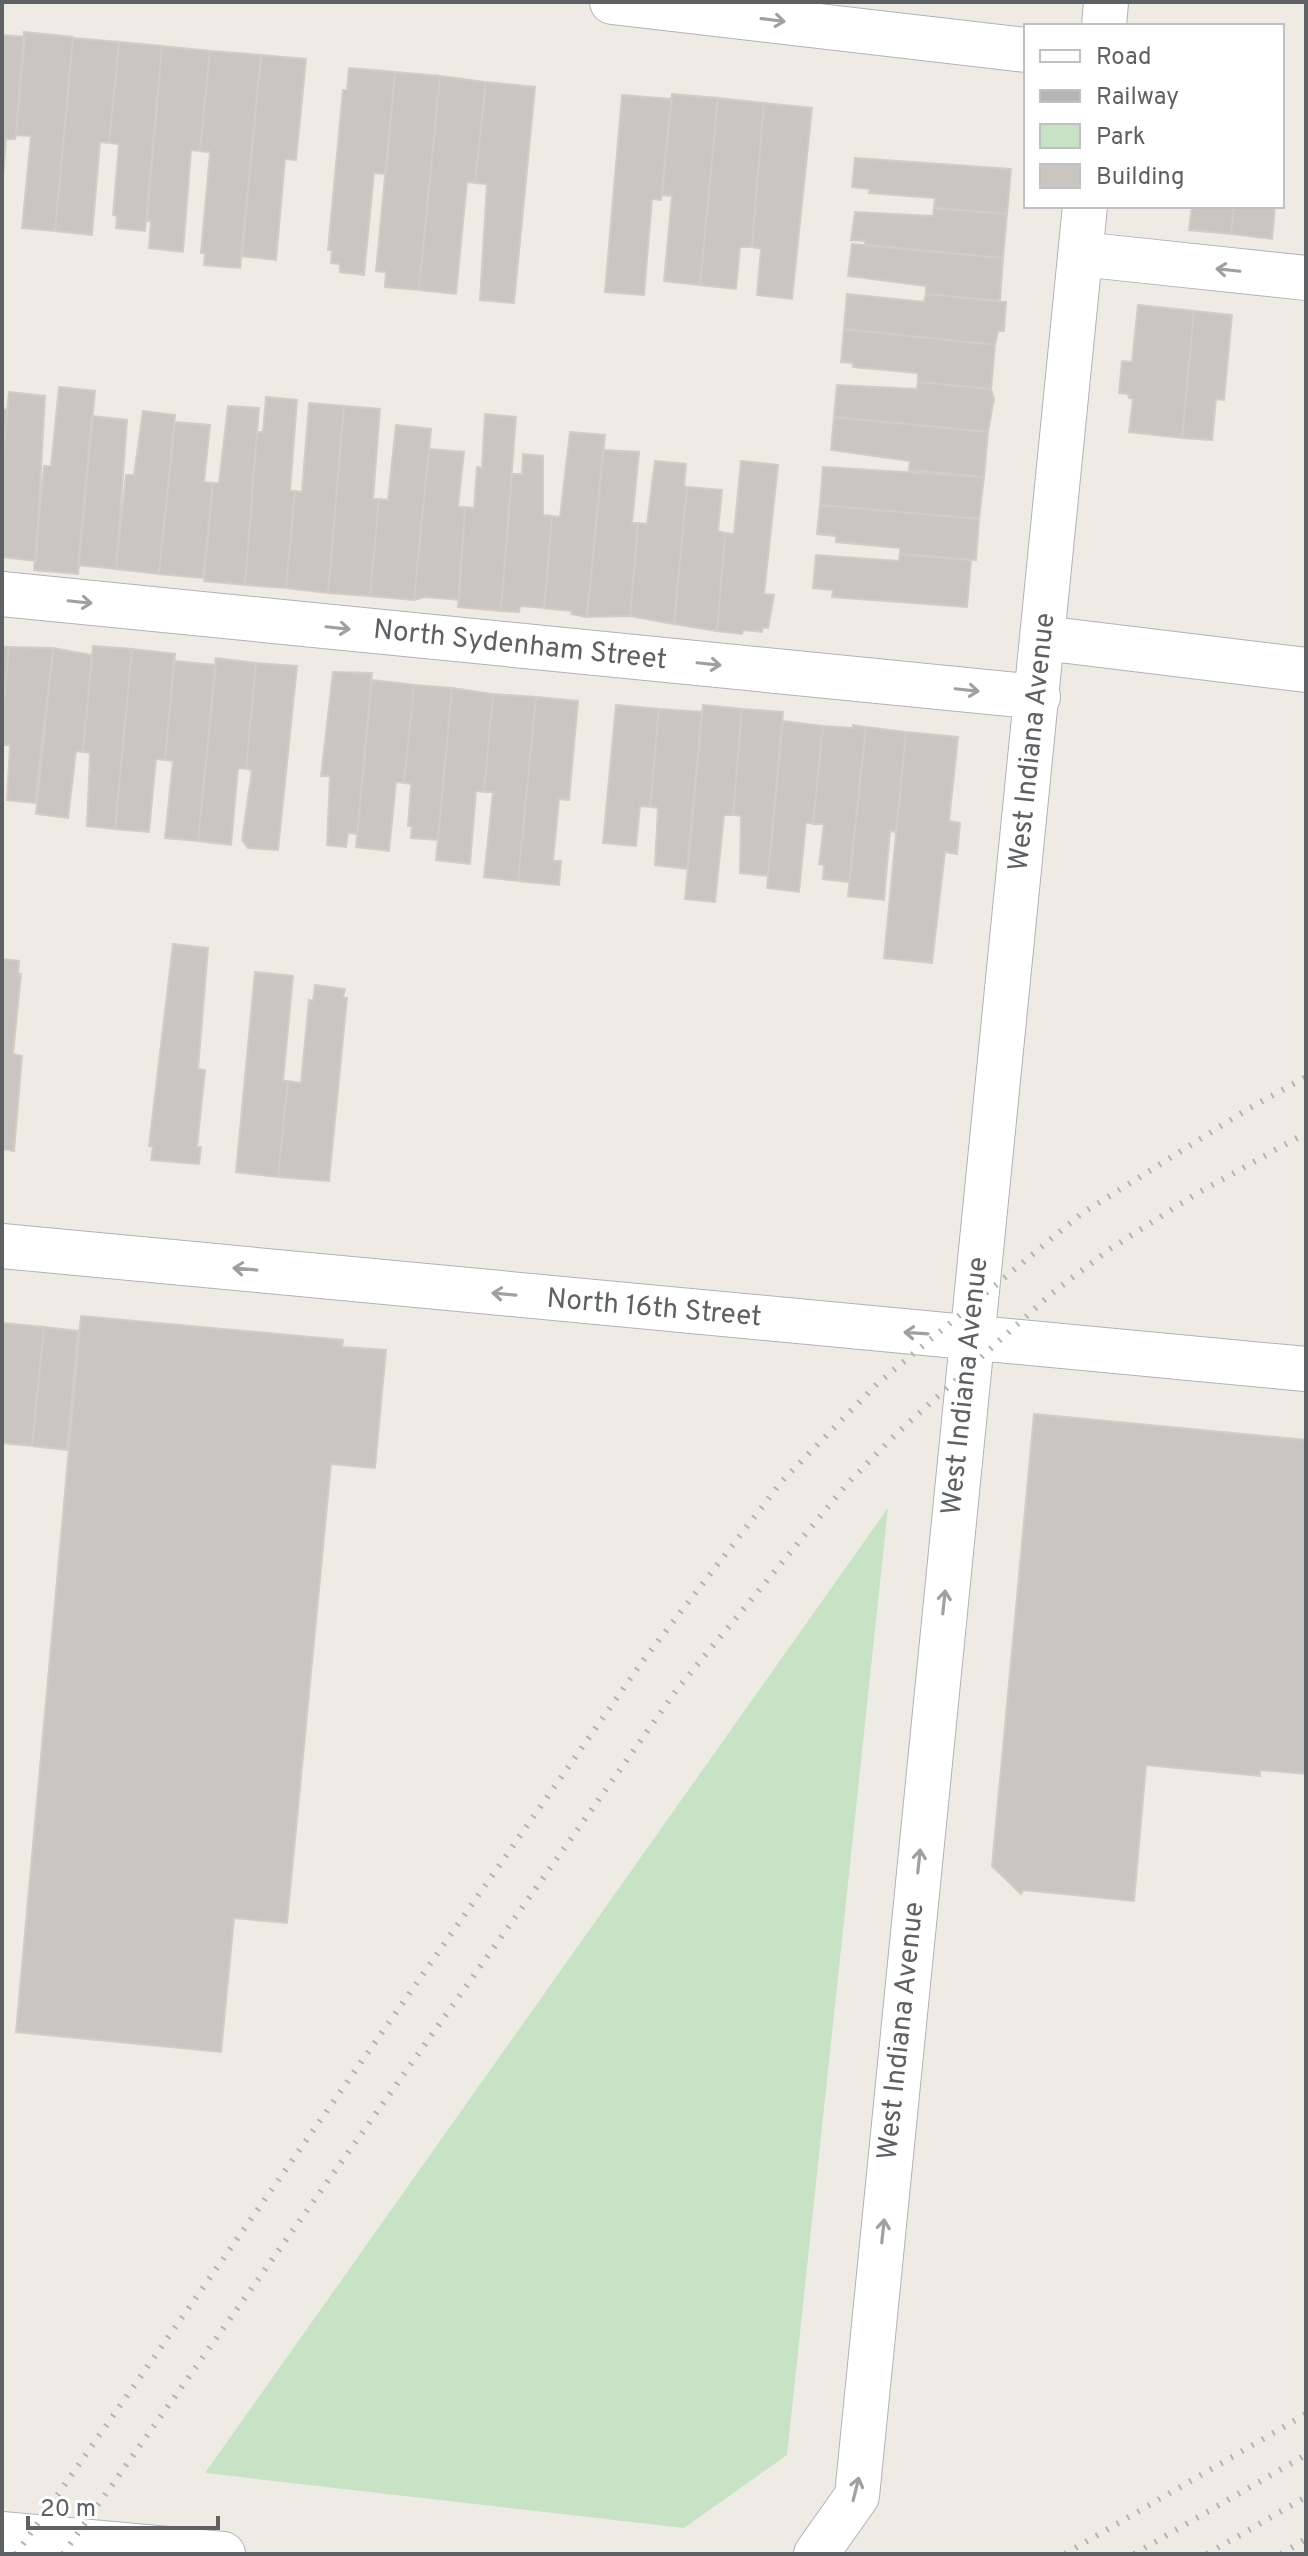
<svg xmlns="http://www.w3.org/2000/svg" width="1308" height="2556" viewBox="0 0 1308 2556" font-family="Overpass,sans-serif">
<style>
.green{fill:#c7e2c5}
.building{fill:#c9c6c2;stroke:#d2cdc4;stroke-width:2}
.lines{fill:none;stroke-linecap:round;stroke-linejoin:round}
.street-casing{stroke:#b0b3b6;stroke-width:46}
.secondary-casing{stroke:#b2b5b8;stroke-width:46}
.street{stroke:#fff;stroke-width:44}
.secondary{stroke:#fff;stroke-width:44}
.rail{stroke:#b3b4b4;stroke-width:6;stroke-dasharray:2 10;stroke-linecap:butt}
.oneway{stroke:#9ea0a2}
.labels{text-anchor:middle;dominant-baseline:central;stroke-width:7;stroke-linejoin:round;paint-order:stroke}
.street-label{font-size:28px;fill:#5d6164;stroke:#fff}
</style>
<rect width="100%" height="100%" fill="#eeebe5"/>
<path class="green" d="M888,1508L787,2455L684,2528L205,2473Z"/>
<path class="building" d="M24,32L73,37L55,231L22,228L31,136L16,135Z
M2,35L25,37L16,135L15,139H6L2,190Z
M73,38L119,42L109,143L100,142L92,235L55,231Z
M119,42L162,46L145,231L116,228L117,216L113,215L119,144L109,143Z
M162,46L210,51L200,151L191,150L183,252L149,248L151,221L147,220Z
M210,51L261,55L240,268L204,265L205,253H201L210,152L200,151Z
M261,55L306,59L296,160L285,159L276,260L242,256Z
M349,68L395,72L386,174L374,173L364,275L340,272V264L331,263L332,250H328L343,90H347Z
M395,72L440,76L419,290L385,287L386,272L376,271Z
M440,76L486,82L475,183L467,182L456,294L419,290Z
M486,82L535,87L514,303L480,300L487,184L475,183Z
M672,94L718,98L700,285L664,281L672,196L662,195Z
M622,95L671,99L661,200L652,199L644,295L605,292Z
M718,98L764,103L752,247H740L736,289L700,285Z
M764,103L812,108L792,299L757,295L761,249L752,247Z
M855,158L1011,169L1007,214L934,208L935,198L869,193L870,189L852,187Z
M1192,206H1234L1231,234L1189,230Z
M1234,206H1275L1272,239L1231,234Z
M934,208L1007,214L1003,258L865,245V241L851,240L855,212L933,216Z
M852,244L1003,258L1000,301L926,294V286L848,276Z
M847,294L924,302L926,294L1006,302L1004,331H998L995,345L844,329Z
M1138,305L1194,311L1182,438L1129,432L1133,399L1129,398L1128,394L1119,393L1122,361L1132,362Z
M1194,311L1232,315L1224,400L1216,399L1212,440L1182,438Z
M844,329L995,345L991,389L918,382V373L853,367V363L841,362Z
M918,382L991,389L994,399L988,432L834,417L837,385L917,389Z
M59,387L95,391L78,574L34,570L44,466H51Z
M9,392L45,396L36,561L2,557V467Z
M266,397L297,400L290,491H295L286,588L245,585L257,432H263Z
M309,403L344,406L328,593L286,588L295,491L302,492Z
M228,406L259,408L245,585L204,581L213,483H219Z
M344,406L380,409L373,499H379L370,596L328,593Z
M2,409L7,410L2,467Z
M143,411L175,415L159,574L116,569L126,475H134Z
M485,414L516,417L501,611L458,607L465,507L474,508L477,467L482,468Z
M92,416L127,420L116,569L78,565Z
M834,417L988,432L984,477L909,470L910,461L831,450Z
M175,422L210,425L204,482L213,483L203,578L159,574Z
M396,425L431,429L414,600L370,596L379,499L388,500Z
M570,432L605,435L587,617L571,614L572,611L544,608L552,516L560,517Z
M429,449L464,452L458,507H465L459,600L425,597L414,600Z
M603,450L639,452L632,523H638L630,616L587,617Z
M523,454L543,456V515L552,516L544,608L520,606L519,612L501,611L512,474H522Z
M655,461L686,464L684,486L687,487L674,624L630,616L638,523L647,524Z
M741,461L778,465L764,594L774,595L768,628L763,627L762,632L743,630L742,634L717,631L725,533L734,534Z
M823,467L984,477L979,519L820,505Z
M687,487L722,490L718,531L725,533L717,631L674,624Z
M820,505L979,519L976,560L900,554V548L836,542V536L817,534Z
M900,554L971,560L967,607L832,597L833,590L813,588L816,555L899,561Z
M2,646L9,647L2,719Z
M93,646L132,649L115,829L87,826L90,753L83,752Z
M9,647L53,648L35,803L7,800L10,745H2V719Z
M53,648L92,655L83,752L76,751L68,818L36,814Z
M132,649L175,654L165,760L156,759L149,832L115,829Z
M216,658L256,663L246,769L238,768L231,845L198,841Z
M174,661L216,665L198,841L165,838L173,761L165,760Z
M256,663L297,666L278,850L248,848L242,840L252,770L246,769Z
M333,672L372,673L357,834L348,833L346,847L327,845L330,776H321Z
M372,680L414,685L404,783L396,782L389,851L356,847Z
M414,685L452,688L438,840L411,838L412,826H408L411,784L404,783Z
M452,688L493,694L484,792L476,791L470,864L436,860Z
M493,694L536,697L518,881L484,877L493,792H484Z
M536,697L578,701L569,800L559,799L553,861H561L559,885L518,881Z
M616,705L659,709L650,807L640,806L636,846L603,843Z
M703,705L742,709L733,815H724L715,902L685,899Z
M659,709L702,712L687,869L655,865L658,808L650,807Z
M742,709L783,712L768,876L740,873L741,816L733,815Z
M783,721L823,726L813,824L806,822L799,892L767,888Z
M853,725L866,727L849,882L823,879L824,865L819,864L824,824H813L823,726L853,728Z
M866,727L906,732L896,832L890,831L884,900L848,896Z
M906,732L958,737L949,821L960,823L957,854L945,852L932,963L884,958Z
M173,944L208,948L198,1069L205,1070L197,1147H201L199,1164L151,1160L153,1147L149,1146Z
M2,959L19,961L18,975L21,974L13,1054L22,1056L14,1151L2,1149Z
M255,972L293,976L283,1081H288L278,1177L236,1172Z
M315,985L345,989L343,997L347,998L329,1181L278,1177L288,1081L301,1083L309,1000L313,1001Z
M81,1316L343,1340L342,1347L386,1350L375,1468L331,1464L287,1923L234,1918L221,2052L16,2032Z
M2,1323L44,1327L32,1446L2,1443Z
M44,1327L78,1331L67,1450L32,1446Z
M1034,1414L1306,1440V1774L1260,1770V1776L1146,1765L1134,1901L1023,1890L1021,1894L992,1866Z"/>
<g class="lines">
<defs>
<path id="street" d="M612,2L1026,50
M1104,26L1106,2
M1080,254L1306,278
M2,594L1038,697
M1043,638L1306,670
M2,1246L1306,1369
M816,2554L857,2496L1085,206"/>
<path id="secondary" d="M2,2534L223,2554"/>
</defs>
<use href="#street" class="street-casing"/>
<use href="#secondary" class="secondary-casing"/>
<use href="#street" class="street"/>
<use href="#secondary" class="secondary"/>
<path class="rail" d="M16,2554L642,1662L783,1480L877,1384L1081,1214L1248,1109L1306,1077
M63,2554L678,1688L847,1484L895,1435L1051,1294L1110,1249L1196,1194L1306,1133
M1065,2554L1306,2414
M1134,2554L1306,2455
M1207,2554L1306,2497
M1281,2554L1306,2539"/>
</g>
<defs><path id="oneway-shaft" d="M-6 0H5M1.5-3L5.5 0L1.5 3" fill="none" stroke-width="1.6" stroke-linecap="round" stroke-linejoin="round" transform="scale(2)"/></defs>
<g class="oneway">
<use href="#oneway-shaft" transform="translate(773 20) rotate(7)"/>
<use href="#oneway-shaft" transform="translate(1228 270) rotate(-174)"/>
<use href="#oneway-shaft" transform="translate(80 602) rotate(6)"/>
<use href="#oneway-shaft" transform="translate(338 628) rotate(6)"/>
<use href="#oneway-shaft" transform="translate(709 664) rotate(6)"/>
<use href="#oneway-shaft" transform="translate(967 690) rotate(6)"/>
<use href="#oneway-shaft" transform="translate(245 1269) rotate(-175)"/>
<use href="#oneway-shaft" transform="translate(504 1294) rotate(-175)"/>
<use href="#oneway-shaft" transform="translate(916 1333) rotate(-176)"/>
<use href="#oneway-shaft" transform="translate(944 1602) rotate(-84)"/>
<use href="#oneway-shaft" transform="translate(919 1861) rotate(-84)"/>
<use href="#oneway-shaft" transform="translate(883 2231) rotate(-84)"/>
<use href="#oneway-shaft" transform="translate(856 2489) rotate(-76)"/>
</g>
<g class="labels">
<g class="street-label">
<text transform="translate(520 646) rotate(6)">North Sydenham Street</text>
<text transform="translate(1033 742) rotate(-84)">West Indiana Avenue</text>
<text transform="translate(654 1309) rotate(5)">North 16th Street</text>
<text transform="translate(966 1386) rotate(-84)">West Indiana Avenue</text>
<text transform="translate(902 2031) rotate(-84)">West Indiana Avenue</text>
</g>
</g>
<rect width="1308" height="2556" fill="none" stroke="#5d6164" stroke-width="8"/>
<rect x="1024" y="24" width="260" height="184" fill="#ffffff" stroke="#bec0c1" stroke-width="2"/>
<rect x="1040" y="50" width="40" height="12" fill="#ffffff" stroke="#bec0c1" stroke-width="2"/>
<text x="1096" y="64" font-size="24" fill="#5d6164">Road</text>
<rect x="1040" y="90" width="40" height="12" fill="#b3b4b4" stroke="#bec0c1" stroke-width="2"/>
<text x="1096" y="104" font-size="24" fill="#5d6164">Railway</text>
<rect x="1040" y="124" width="40" height="24" fill="#c7e2c5" stroke="#bec0c1" stroke-width="2"/>
<text x="1096" y="144" font-size="24" fill="#5d6164">Park</text>
<rect x="1040" y="164" width="40" height="24" fill="#c9c6c2" stroke="#bec0c1" stroke-width="2"/>
<text x="1096" y="184" font-size="24" fill="#5d6164">Building</text>
<path d="M28 2516v12h190v-12" fill="none" stroke="#5d6164" stroke-width="4"/>
<text x="40" y="2516" font-size="24" fill="#5d6164" stroke="#ffffff" stroke-width="6" paint-order="stroke">20 m</text>
</svg>
